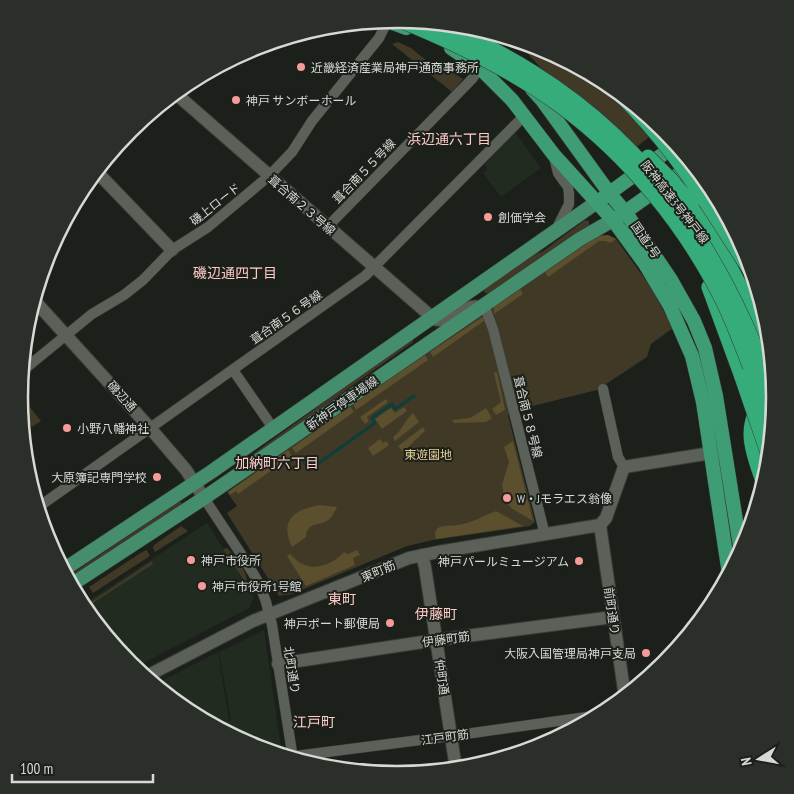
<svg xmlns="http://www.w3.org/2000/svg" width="794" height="794" viewBox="0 0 794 794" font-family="'PT Sans Narrow','Noto Sans JP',sans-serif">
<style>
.built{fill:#222b20}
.green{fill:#3f3926}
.forest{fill:#5b4f2e}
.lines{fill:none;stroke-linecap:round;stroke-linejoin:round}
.stream{stroke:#0d3f3a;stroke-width:3}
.minor-casing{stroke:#383c38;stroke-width:11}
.tertiary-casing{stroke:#383c38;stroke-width:14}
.primary-casing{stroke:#383c38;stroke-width:15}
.trunk-casing{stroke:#383c38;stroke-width:15}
.motorway-casing{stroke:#383c38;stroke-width:16}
.minor{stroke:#5b6059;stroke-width:10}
.tertiary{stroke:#5b6059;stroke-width:12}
.primary{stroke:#458e6d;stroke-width:14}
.trunk{stroke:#3e9d74;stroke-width:14}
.motorway{stroke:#36ac7b;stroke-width:15}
.motorway-bridge-casing{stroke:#383c38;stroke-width:16;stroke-linecap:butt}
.motorway-bridge{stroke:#36ac7b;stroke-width:15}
.poi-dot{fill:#f59b99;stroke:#1c201b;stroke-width:2}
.labels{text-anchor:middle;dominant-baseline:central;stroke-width:4;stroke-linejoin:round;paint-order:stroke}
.poi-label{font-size:12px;fill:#d6d9d5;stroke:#1c201b;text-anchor:start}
.street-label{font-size:12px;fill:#d6d9d5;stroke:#1c201b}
.park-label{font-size:12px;fill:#e5d093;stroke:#1c201b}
.neighbourhood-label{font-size:14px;fill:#fecac7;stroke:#1c201b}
.rim{fill:none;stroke:#d6d9d5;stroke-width:2.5}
</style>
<rect width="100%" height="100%" fill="#1c201b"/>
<path class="built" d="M515,132L541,168L501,197L483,173L487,170L485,164Z
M207,523L254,597L249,608L134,668L82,605Z
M264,630L281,748L266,751L252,746L187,711L154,685L218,652L229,720L211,723L231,720L219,652Z"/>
<path class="green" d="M514,39L542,48L607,83L661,127L617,163C584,120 552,78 514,39Z
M398,42L411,48L427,61L447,69L463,79L452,92L392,44Z
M585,220L589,221V226L490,294L485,293L483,288C498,278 526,255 542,252Z
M608,235L616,239L650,286L673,328L651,344L647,357L597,390L525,408L508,415L535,522L530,526L433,540L407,546L292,594L279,596L227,513L237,506L227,492L360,397L597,236Z
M411,339H413V342L221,480V478C283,431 348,386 411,339Z
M21,396L41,421L32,427L20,412L19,398Z
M180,501L182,504L68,580L67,577Z
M181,526L188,531L155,552L153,548L154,545Z
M227,548C236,557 248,570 247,585L223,549Z
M147,550L150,556L93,593L89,587L142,552Z
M152,561L153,564L84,609L83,607Z"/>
<path class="forest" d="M608,235L616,239L610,243L606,241H599L548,277L545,272L597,236Z
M520,289L523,294L494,314V307Z
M484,316L488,318L433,357L430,352Z
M425,355L428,360L356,410L353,404Z
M497,372L505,410L496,415L492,409L501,402L494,373Z
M386,399L388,402L367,417L369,421L365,424L360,417Z
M350,406L354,412L296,453L292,448Z
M404,407L407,411L382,429L375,419L391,408L395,413Z
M486,408L492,418L486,422L454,423L452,420L470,418Z
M413,413L419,422L395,441L393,437C403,430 404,421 413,413Z
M423,427L425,431L403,452L398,446Z
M380,439L383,443L386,441L389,445L373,456L368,448Z
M513,441L533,521L511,508L505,500L502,485L509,462L504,447Z
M288,450L292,456L238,494L236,491L230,495L228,492Z
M320,505L337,507C335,511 331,519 327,521C318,526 307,522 306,537L292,547C279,521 294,509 320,505Z
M496,511L523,526L436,539C435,535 434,531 438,528C442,525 452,526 458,525C472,523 483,516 496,511Z
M357,550L360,555L353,558L355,565L306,586L287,556L290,554C294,558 298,562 303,564C317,571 334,563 344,552L348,554Z"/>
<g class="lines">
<path class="stream" d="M303,461L309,470L375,423L372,418L392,404L395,409L414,396"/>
<defs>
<path id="minor" d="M554,157L558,173L568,187L569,194V204L557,228
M328,228L334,220L472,79L480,68
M484,305L493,329L545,535
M233,370L273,428
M21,372L92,314L124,295L143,280L172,250L208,227L269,176L292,152L312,121L379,38L388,20
M603,389L618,457L624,467
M204,498L245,560L260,585L266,602L272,625L293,759
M37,508L365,276L524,116
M288,757L451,736L601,715"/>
<path id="tertiary" d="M175,93L434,319C452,325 462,303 480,307
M96,171L172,250
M33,299L150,428L186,470L204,498
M600,525L625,697
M600,525L606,518L624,467L711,453
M422,555L425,567L456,769
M278,664L436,640L613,617
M145,677L253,621L409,558L438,552L600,525"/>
<path id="primary" d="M63,570L211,472L597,202
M71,585L204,498L580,239L613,220"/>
<path id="trunk" d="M385,20L406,28
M451,48L480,68L512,100L554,155L613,220L645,264L670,306L692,356L703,402L729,574
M532,89L542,100L610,194L626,213L671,280L694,321L705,348L716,396L741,552
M604,197L677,144
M618,217L693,164"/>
<path id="motorway" d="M691,204L720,248L770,344
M709,287L742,377
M758,409C743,432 756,460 764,484"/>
</defs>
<use href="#minor" class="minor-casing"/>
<use href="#tertiary" class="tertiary-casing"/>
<use href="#primary" class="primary-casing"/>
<use href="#trunk" class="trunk-casing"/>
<use href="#motorway" class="motorway-casing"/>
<use href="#minor" class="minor"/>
<use href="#tertiary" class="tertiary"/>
<use href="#primary" class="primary"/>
<use href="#trunk" class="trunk"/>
<use href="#motorway" class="motorway"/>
<defs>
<path id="motorway-bridge" d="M397,19C454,42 511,69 561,106C629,156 687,227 724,303C743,343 757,386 772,427
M438,23C470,38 502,53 532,72C656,149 728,263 775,399
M616,90C637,111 657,133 675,157C703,195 728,236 754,276
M648,157L671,180L691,204
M742,377L769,456"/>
</defs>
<use href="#motorway-bridge" class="motorway-bridge-casing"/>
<use href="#motorway-bridge" class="motorway-bridge"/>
</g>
<g class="poi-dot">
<circle cx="301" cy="67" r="5"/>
<circle cx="236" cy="100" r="5"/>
<circle cx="488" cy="217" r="5"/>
<circle cx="67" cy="428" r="5"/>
<circle cx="157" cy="477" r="5"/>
<circle cx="507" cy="498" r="5"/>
<circle cx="191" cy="560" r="5"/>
<circle cx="579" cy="561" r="5"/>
<circle cx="202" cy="586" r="5"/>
<circle cx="390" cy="623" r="5"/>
<circle cx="646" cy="653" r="5"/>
</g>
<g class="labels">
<g class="poi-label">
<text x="311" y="67">近畿経済産業局神戸通商事務所</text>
<text x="246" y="100">神戸 サンボーホール</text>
<text x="498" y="217">創価学会</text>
<text x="77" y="428">小野八幡神社</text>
<text x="147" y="477" text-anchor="end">大原簿記専門学校</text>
<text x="517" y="498">W・Jモラエス翁像</text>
<text x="201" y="560">神戸市役所</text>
<text x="569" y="561" text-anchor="end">神戸パールミュージアム</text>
<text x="212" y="586">神戸市役所1号館</text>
<text x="380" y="623" text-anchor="end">神戸ポート郵便局</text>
<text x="636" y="653" text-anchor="end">大阪入国管理局神戸支局</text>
</g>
<g class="street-label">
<text transform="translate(364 171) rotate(-46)">葺合南５５号線</text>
<text transform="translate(675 202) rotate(52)">阪神高速3号神戸線</text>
<text transform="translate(215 204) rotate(-38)">磯上ロード</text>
<text transform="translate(302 205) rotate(41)">葺合南２３号線</text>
<text transform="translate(646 240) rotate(55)">国道2号</text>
<text transform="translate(286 317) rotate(-35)">葺合南５６号線</text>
<text transform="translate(122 396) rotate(48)">磯辺通</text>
<text transform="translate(342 403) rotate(-35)">新神戸停車場線</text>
<text transform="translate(528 417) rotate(76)">葺合南５８号線</text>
<text transform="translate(378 571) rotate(-23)">東町筋</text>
<text transform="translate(612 611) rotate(82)">前町通り</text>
<text transform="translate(446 639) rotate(-8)">伊藤町筋</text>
<text transform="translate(292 670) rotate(81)">北町通り</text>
<text transform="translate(442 677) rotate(82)">仲町通</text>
<text transform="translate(445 737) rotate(-8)">江戸町筋</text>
</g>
<g class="park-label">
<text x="428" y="454">東遊園地</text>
</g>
<g class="neighbourhood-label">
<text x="449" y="139">浜辺通六丁目</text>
<text x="235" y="273">磯辺通四丁目</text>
<text x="277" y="463">加納町六丁目</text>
<text x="342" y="599">東町</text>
<text x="436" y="614">伊藤町</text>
<text x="314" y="722">江戸町</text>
</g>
</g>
<path d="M0 0H794V794H0ZM28 397a369 369 0 1 1 738 0a369 369 0 1 1-738 0Z" fill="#2b2f2a" fill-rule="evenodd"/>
<path class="rim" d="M28 397a369 369 0 1 1 738 0a369 369 0 1 1-738 0Z"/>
<g transform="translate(759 759) rotate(259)" stroke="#1c201b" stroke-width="4" paint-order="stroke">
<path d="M0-4L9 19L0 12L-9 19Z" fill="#d6d9d5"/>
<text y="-8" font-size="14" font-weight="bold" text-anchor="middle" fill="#d6d9d5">N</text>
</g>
<path d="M12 774v8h141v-8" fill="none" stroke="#d6d9d5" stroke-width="2.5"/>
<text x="20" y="774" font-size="15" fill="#d6d9d5" stroke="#1c201b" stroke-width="4" paint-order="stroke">100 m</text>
</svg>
